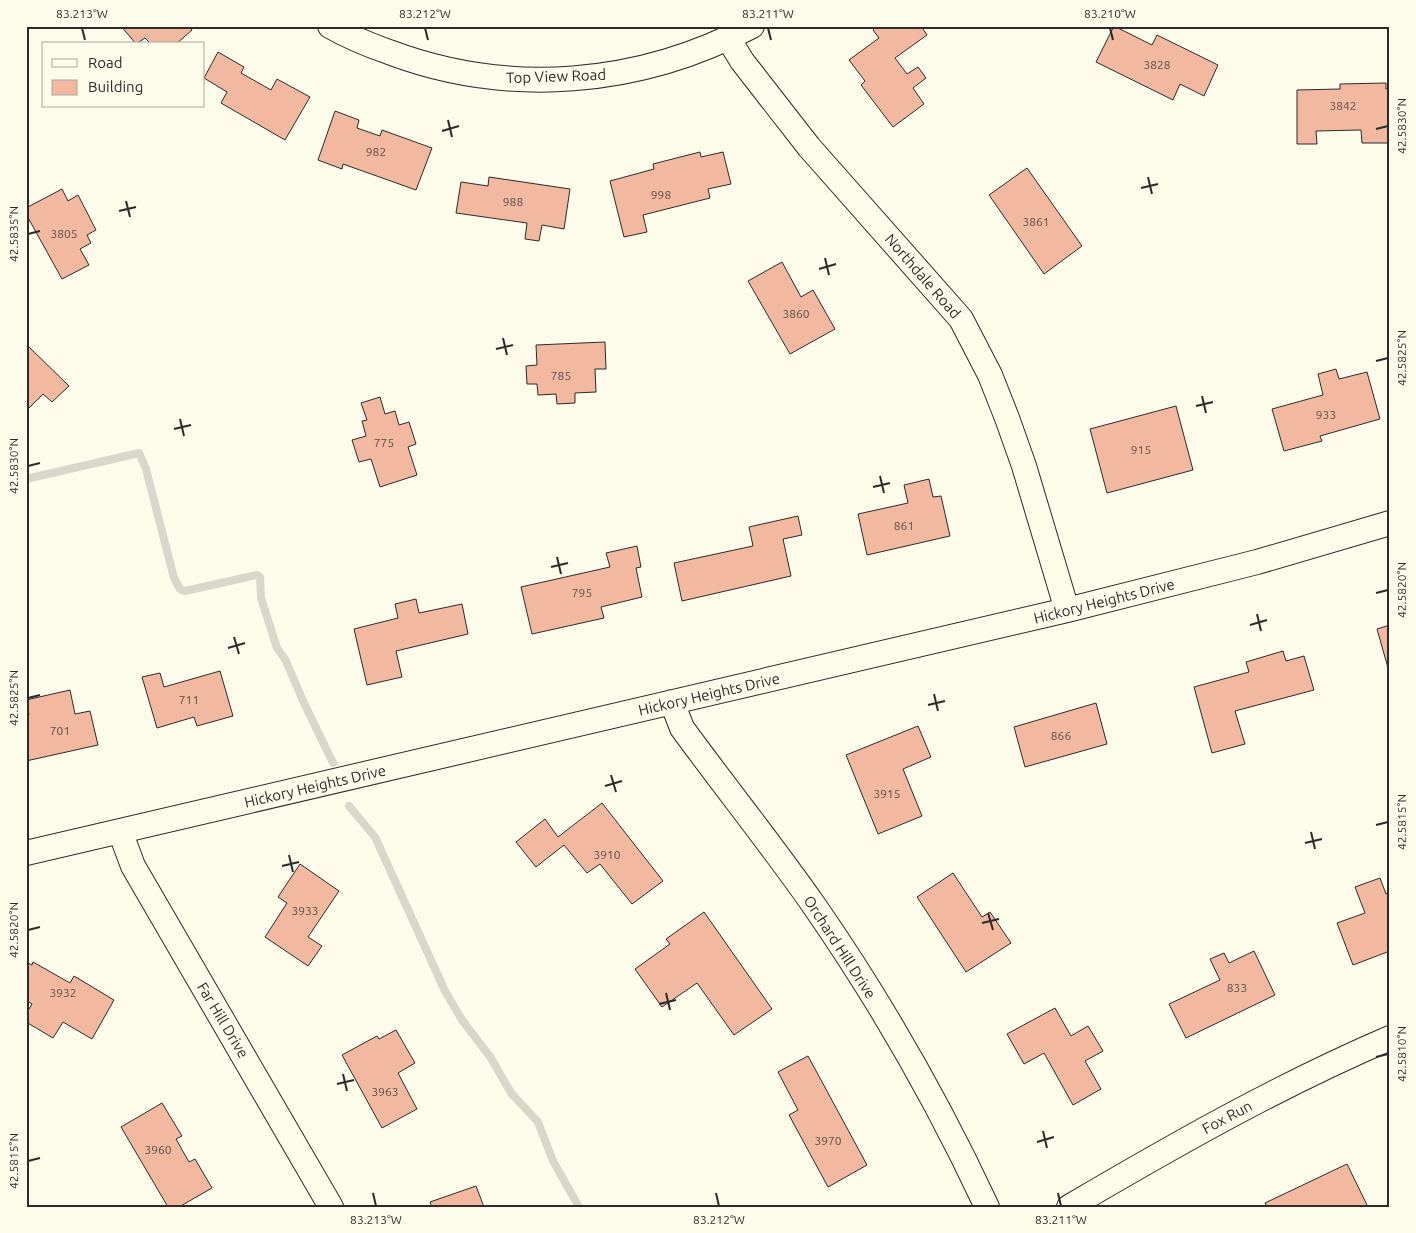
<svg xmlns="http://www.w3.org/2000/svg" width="1416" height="1233" viewBox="0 0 1416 1233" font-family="Ubuntu,sans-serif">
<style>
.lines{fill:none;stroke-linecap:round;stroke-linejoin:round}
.stream{stroke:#d8d7c9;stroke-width:8}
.building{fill:#f2b8a0;stroke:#2b2b2b}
.street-casing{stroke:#2b2b2b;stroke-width:26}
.street{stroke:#fdfbea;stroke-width:24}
.ticks{fill:none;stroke:#2b2b2b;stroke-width:2}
.labels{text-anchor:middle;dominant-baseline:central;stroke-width:4;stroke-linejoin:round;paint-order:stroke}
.number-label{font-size:12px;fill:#5d4e48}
.street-label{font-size:15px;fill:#2b2b2b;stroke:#fdfbea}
.neatline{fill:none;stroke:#2b2b2b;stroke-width:2}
.ticks-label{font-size:12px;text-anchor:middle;fill:#2b2b2b}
</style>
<rect width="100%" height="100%" fill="#fdfbea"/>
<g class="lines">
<path class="stream" d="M26,479L139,453L146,469L174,578L180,589L185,591L257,575L260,577L261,598L277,648L285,659L304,703L333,763
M349,806L375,837L445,991L462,1020L491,1058L511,1093L538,1122L553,1161L579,1207"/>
</g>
<path class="building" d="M121,26H189L192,30L176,44H151L145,38L136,44Z
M877,26H921L927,35L895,58L907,74L918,67L926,78L913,88L924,104L893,127L861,85L865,81L849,60L879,38L873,30Z
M1114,26L1152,45L1157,35L1218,65L1204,96L1180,84L1173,100L1096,62Z
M218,52L244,67L241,73L271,90L277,79L310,97L285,140L221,103L227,92L204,78Z
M1386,83V89L1390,88L1388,143H1362L1361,130L1316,131L1317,144H1297V90L1340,89V84Z
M335,111L359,120L357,128L380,136L382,130L432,148L416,190L343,164L342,169L318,160Z
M700,152L701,157L723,152L731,184L708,189L710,198L643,215L647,232L624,237L610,181L654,169L653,164Z
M1027,168L1082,246L1044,274L989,195Z
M489,177L570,189L564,229L542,225L539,241L525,239L527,223L456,213L461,182L488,186Z
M62,189L68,201L78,195L96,230L87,235L91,243L80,249L89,265L62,279L26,214V208Z
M782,262L801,297L813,290L835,329L790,354L748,281Z
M605,342L606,369H595L596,392L575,393V403L557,404L556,394L538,395L537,384H527L526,366L537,365L536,345Z
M27,345L69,386L52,402L43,394L26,411Z
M1336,369L1339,379L1367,372L1380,419L1320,436L1322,441L1284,451L1272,409L1323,395L1318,374Z
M380,397L385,414L395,411L399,425L409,422L416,444L408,447L417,475L380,487L371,459L359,462L352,440L366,436L362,421L367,420L361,403Z
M1176,406L1193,470L1107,493L1090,429Z
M929,479L933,497L941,496L950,536L867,555L858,514L908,503L904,485Z
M798,516L802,535L783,539L791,576L682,601L674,563L753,546L749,527Z
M637,546L641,567L636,568L642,597L601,607L604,618L532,634L521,587L610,567L606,553Z
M416,599L419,613L462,604L468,634L396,651L402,677L367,685L354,629L398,618L395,604Z
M1390,625V675L1377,629Z
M1283,651L1286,661L1304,656L1314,690L1235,711L1245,744L1212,753L1194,687L1249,672L1246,662Z
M220,671L233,716L197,726L194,717L157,728L142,677L160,673L164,687Z
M70,690L75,714L90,711L98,745L26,761V716L29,715L26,700Z
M1096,703L1107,744L1025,767L1014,727Z
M918,726L931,757L903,769L922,816L878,834L846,755Z
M602,803L663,881L632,904L600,864L587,873L564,845L536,867L516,842L545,819L558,837Z
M300,864L339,891L308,937L322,946L308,966L265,937L287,903L278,897Z
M953,873L982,917L990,912L1011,943L966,972L917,897Z
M1380,878L1386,894L1390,892V951L1353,965L1337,923L1365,913L1355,887Z
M704,912L772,1009L734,1035L697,983L662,1007L635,969L670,944L666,939Z
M1254,951L1275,995L1186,1038L1169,1004L1220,980L1210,959L1224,953L1229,963Z
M26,962L32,965L33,962L70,983L74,976L114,1000L92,1039L63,1022L53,1038L26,1022V1014L32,1004L26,1000Z
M1055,1008L1071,1036L1088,1026L1103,1051L1085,1061L1101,1089L1073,1105L1044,1053L1024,1064L1007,1034Z
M396,1030L415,1063L398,1073L417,1109L382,1128L342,1055L377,1036L379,1039Z
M808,1056L867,1165L828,1187L789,1115L798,1110L778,1072Z
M162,1103L182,1136L176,1139L189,1162L195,1159L212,1188L179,1207H168L121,1127Z
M1347,1164L1368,1207H1267L1265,1203Z
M476,1186L484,1207H432L430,1202Z"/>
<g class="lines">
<defs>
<path id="street" d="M330,26C349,37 369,45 389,52C508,97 640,86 752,26
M728,38L742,61L809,147L961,319L990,375L1007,418L1024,466L1067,610
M672,702L682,728C725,787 771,844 813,904C879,999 938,1102 987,1207
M120,831L133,866L331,1207
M26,853L1067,610L1257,562L1390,523
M1069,1207C1173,1146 1278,1086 1390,1038"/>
</defs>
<use href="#street" class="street-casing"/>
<use href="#street" class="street"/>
</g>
<path class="ticks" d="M82,28L85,40M425,28L428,40M768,28L771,40M1110,28L1113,40M448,120L452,137M1376,129L1388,126M442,131L459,126M1148,177L1152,194M1141,188L1158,184M126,201L130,217M119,211L136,207M28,234L40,231M825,258L829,275M819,269L836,264M503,338L507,355M496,349L513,345M1376,361L1388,358M1202,396L1206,413M1196,406L1213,402M180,419L184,436M174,429L191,425M28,466L40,463M880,476L884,493M873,487L890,483M557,557L561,574M551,567L568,563M1376,593L1388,590M1257,614L1261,631M1250,625L1267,620M234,637L239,654M228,648L245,643M934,694L938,711M28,698L40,695M928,705L945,701M611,775L616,792M605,786L622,781M1376,825L1388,822M1311,832L1315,849M1305,843L1322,839M289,855L293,872M282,866L299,862M988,913L993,930M982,923L999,919M28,930L40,927M666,993L670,1010M659,1004L676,1000M1376,1057L1388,1054M343,1074L347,1091M337,1084L354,1080M1043,1131L1047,1148M1037,1142L1054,1137M28,1161L40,1158M373,1193L376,1206M716,1193L719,1206M1058,1193L1061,1206"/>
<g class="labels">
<g class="number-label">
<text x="1157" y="64">3828</text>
<text x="1343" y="105">3842</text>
<text x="376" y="151">982</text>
<text x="661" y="194">998</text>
<text x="513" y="201">988</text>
<text x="1036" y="221">3861</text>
<text x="64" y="233">3805</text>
<text x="796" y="313">3860</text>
<text x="561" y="375">785</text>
<text x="1326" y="414">933</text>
<text x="384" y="442">775</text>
<text x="1141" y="449">915</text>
<text x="904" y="525">861</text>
<text x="582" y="592">795</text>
<text x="189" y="699">711</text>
<text x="60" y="730">701</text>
<text x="1061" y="735">866</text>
<text x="887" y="793">3915</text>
<text x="607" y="854">3910</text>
<text x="305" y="910">3933</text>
<text x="1237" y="987">833</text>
<text x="63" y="992">3932</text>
<text x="385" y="1091">3963</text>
<text x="828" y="1140">3970</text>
<text x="158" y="1149">3960</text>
</g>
<g class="street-label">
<text transform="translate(556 76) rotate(-2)">Top View Road</text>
<text transform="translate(923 276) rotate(49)">Northdale Road</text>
<text transform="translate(1104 601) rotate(-14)">Hickory Heights Drive</text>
<text transform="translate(709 694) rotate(-13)">Hickory Heights Drive</text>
<text transform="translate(315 786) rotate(-13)">Hickory Heights Drive</text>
<text transform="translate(840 947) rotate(57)">Orchard Hill Drive</text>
<text transform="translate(223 1020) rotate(59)">Far Hill Drive</text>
<text transform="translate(1227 1117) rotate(-28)">Fox Run</text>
</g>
</g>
<rect width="1416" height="1233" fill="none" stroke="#fdfbea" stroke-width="55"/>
<rect x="42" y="42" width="162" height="65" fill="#fdfbea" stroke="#a9a89e"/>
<rect x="52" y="59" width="25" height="8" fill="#fdfbea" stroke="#a9a89e"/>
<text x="88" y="68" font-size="15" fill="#2b2b2b">Road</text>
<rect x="52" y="80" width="25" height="15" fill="#f2b8a0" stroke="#a9a89e"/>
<text x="88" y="92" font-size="15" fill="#2b2b2b">Building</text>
<rect x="28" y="28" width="1360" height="1178" class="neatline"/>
<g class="ticks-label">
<text x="82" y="18">83.213°W</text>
<text x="425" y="18">83.212°W</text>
<text x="768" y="18">83.211°W</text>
<text x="1110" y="18">83.210°W</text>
<text transform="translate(1402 126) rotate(-90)" y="4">42.5830°N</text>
<text transform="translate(14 234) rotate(-90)" y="4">42.5835°N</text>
<text transform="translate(1402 358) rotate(-90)" y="4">42.5825°N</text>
<text transform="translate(14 466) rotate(-90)" y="4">42.5830°N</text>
<text transform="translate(1402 590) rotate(-90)" y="4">42.5820°N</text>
<text transform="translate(14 698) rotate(-90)" y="4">42.5825°N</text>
<text transform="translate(1402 822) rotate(-90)" y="4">42.5815°N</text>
<text transform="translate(14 930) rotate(-90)" y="4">42.5820°N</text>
<text transform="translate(1402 1054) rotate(-90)" y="4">42.5810°N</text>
<text transform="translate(14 1161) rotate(-90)" y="4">42.5815°N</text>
<text x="376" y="1224">83.213°W</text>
<text x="719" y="1224">83.212°W</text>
<text x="1061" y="1224">83.211°W</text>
</g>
</svg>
